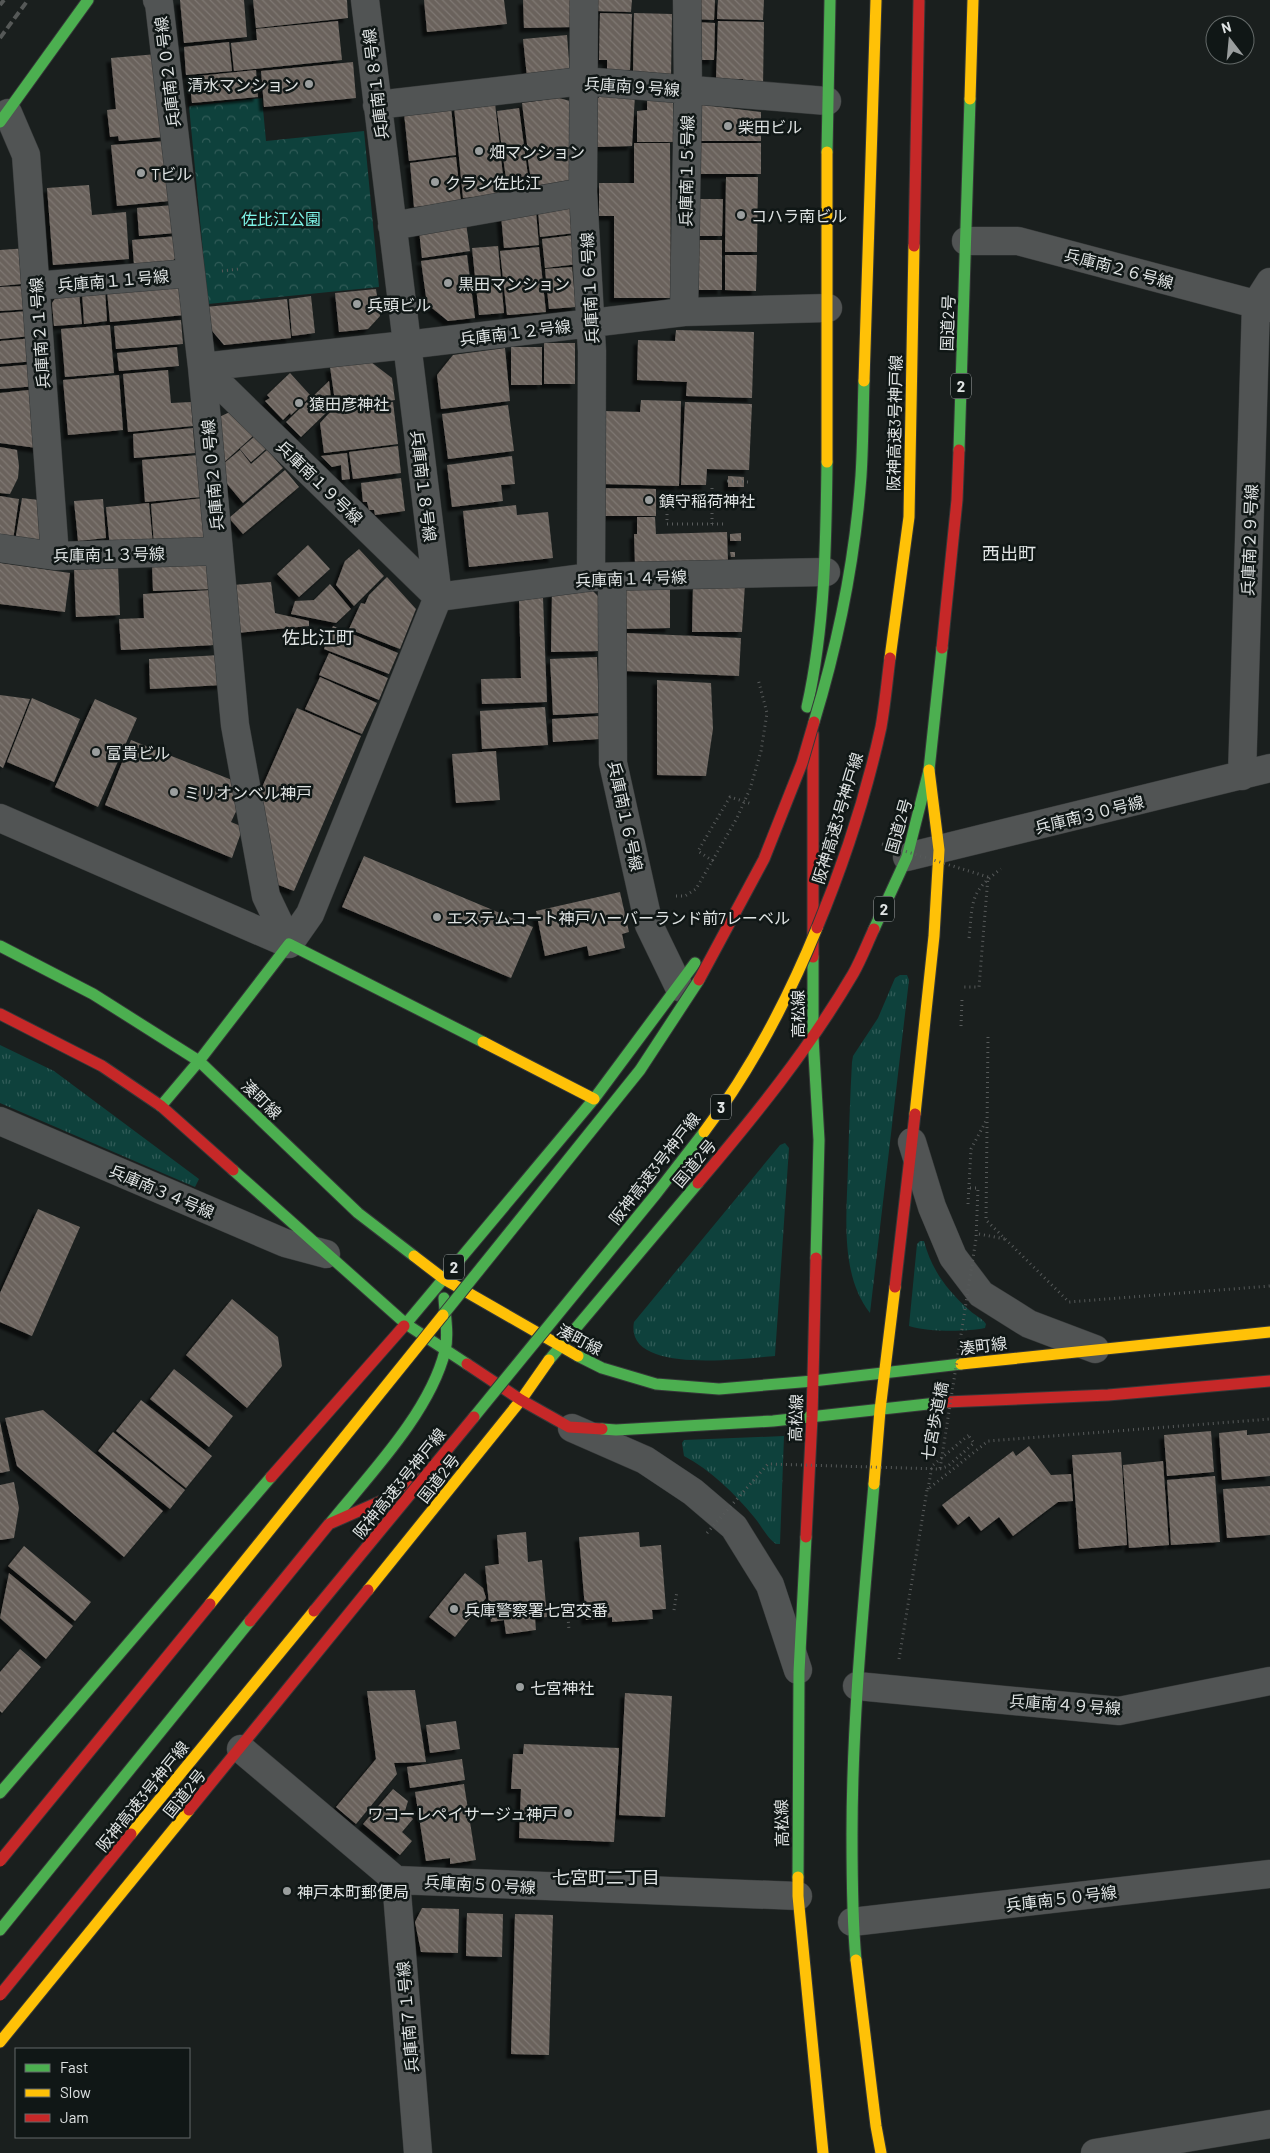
<svg xmlns="http://www.w3.org/2000/svg" width="1270" height="2153" viewBox="0 0 1270 2153" font-family="Barlow,'Noto Sans JP',sans-serif">
<style>
.grass{fill:url(#grass-tufts)}
.park{fill:url(#park-crowns)}
.building{fill:url(#building-back-hatch);filter:url(#shadow)}
.lines{fill:none;stroke-linecap:round;stroke-linejoin:round}
.street-casing{stroke:#353838;stroke-width:29}
.fast-casing{stroke:#353838;stroke-width:13}
.slow-casing{stroke:#353838;stroke-width:13}
.jam-casing{stroke:#353838;stroke-width:13}
.path{stroke:#575a5a;stroke-width:3;stroke-dasharray:1 4;stroke-linecap:butt}
.street{stroke:#515454;stroke-width:28}
.fast{stroke:#4caf50;stroke-width:11}
.slow{stroke:#ffc107;stroke-width:11}
.jam{stroke:#c62828;stroke-width:11}
.rail{stroke:#555857;stroke-width:4;stroke-dasharray:8 4;stroke-linecap:butt}
.fast-bridge-casing{stroke:#353838;stroke-width:13;stroke-linecap:butt}
.slow-bridge-casing{stroke:#353838;stroke-width:13;stroke-linecap:butt}
.jam-bridge-casing{stroke:#353838;stroke-width:13;stroke-linecap:butt}
.path-bridge{stroke:#575a5a;stroke-width:3;stroke-dasharray:1 4;stroke-linecap:butt}
.fast-bridge{stroke:#4caf50;stroke-width:11}
.slow-bridge{stroke:#ffc107;stroke-width:11}
.jam-bridge{stroke:#c62828;stroke-width:11}
.poi-dot{fill:#9a9e9e;stroke:#101716;stroke-width:2}
.labels{text-anchor:middle;dominant-baseline:central;stroke-width:5;stroke-linejoin:round;paint-order:stroke}
.shield{fill:#101716;stroke:#a1a6a6;stroke-width:1}
.shield-label{font-size:15px;font-weight:bold;fill:#dfe3e3}
.street-label{font-size:16px;fill:#dfe3e3;stroke:#101716}
.poi-label{font-size:16px;fill:#dfe3e3;stroke:#101716;text-anchor:start}
.park-label{font-size:16px;fill:#7ef4e8;stroke:#101716}
.neighbourhood-label{font-size:18px;fill:#dfe3e3;stroke:#101716}
</style>
<defs>
<pattern id="grass-tufts" width="24" height="20" patternUnits="userSpaceOnUse" patternTransform="scale(1.25)"><rect width="24" height="20" fill="#0e413c"/><path d="M3 7l-1-3M5 7V3M7 7l1-3M15 17l-1-3M17 17v-4M19 17l1-3" fill="none" stroke="#315c58"/></pattern>
<pattern id="park-crowns" width="20" height="18" patternUnits="userSpaceOnUse" patternTransform="scale(1.25)"><rect width="20" height="18" fill="#0e413c"/><path d="M2 6a3 3 0 1 1 6 0M12 15a3 3 0 1 1 6 0" fill="none" stroke="#315c58"/></pattern>
<pattern id="building-back-hatch" width="6" height="6" patternUnits="userSpaceOnUse" patternTransform="scale(1.25)"><rect width="6" height="6" fill="#6a625c"/><path d="M-1 5l2 2M0 0l6 6M5-1l2 2" fill="none" stroke="#7f7873"/></pattern>
<filter id="shadow"><feDropShadow dx="-4.5" dy="4.5" stdDeviation="1" flood-color="#0009"/></filter>
</defs>
<rect width="100%" height="100%" fill="#1a1f1e"/>
<path class="grass" d="M900,975H907L909,980L870,1313C839,1274 847,1212 848,1165C849,1131 850,1097 852,1062L853,1056L878,1018L895,978Z
M0,1045L54,1071L199,1179L195,1187L0,1103Z
M785,1143L789,1148L775,1356C745,1358 624,1376 634,1322L780,1145Z
M920,1241H924C931,1269 947,1290 968,1309C974,1315 981,1317 986,1324L985,1328C965,1332 929,1332 909,1326L917,1244Z
M784,1436L780,1544H776C767,1538 761,1525 754,1517C735,1494 711,1470 684,1456L682,1443L684,1440Z"/>
<path class="park" d="M262,98L266,141L364,131L379,287L208,304L189,106Z"/>
<path class="building" d="M180,0H244L247,37L184,43Z
M253,0H347L348,18L256,28Z
M424,0H504L507,24L427,32Z
M523,0H575V27L524,28Z
M596,0H632L631,12L596,11Z
M694,0H715L714,20L694,19Z
M718,0H764L763,20L717,19Z
M600,13L632,14L630,70H607V60H599Z
M634,13L672,14L671,78L633,73Z
M338,21L342,60L234,71L231,43L257,40L256,29Z
M718,21L764,22L763,87L743,86V79H716Z
M692,22L715,23L714,60H691Z
M567,35L570,73L527,77L523,39Z
M229,42L232,71L186,75L184,47Z
M157,54L164,137L119,141L118,136L110,137L107,110L116,109L111,58Z
M353,62L356,98L264,107L261,71Z
M256,70L258,97L192,103L189,77Z
M605,92L635,95L632,146L597,147L596,100Z
M559,98L570,101V147L528,152L522,103Z
M647,98H673V142H637V111L647,110Z
M495,103L505,194L463,198L454,107Z
M695,104L761,112V141H694Z
M451,107L456,155L409,161L404,113Z
M519,108L528,176L506,179L497,111Z
M165,141L170,201L117,206L111,145Z
M634,143H670L671,298H614V216H599V183H634Z
M697,143H761V174H696Z
M575,148L572,181L532,186L527,154Z
M456,157L461,202L414,207L410,163Z
M726,177H758L757,252H725Z
M89,185L92,215L126,212L129,259L53,265L47,188Z
M694,199H723L722,236H694Z
M567,204L574,210L575,233L540,237L538,209Z
M174,205L176,233L139,236L137,208Z
M536,212L539,245L504,248L501,215Z
M466,223L470,251L422,258L419,230Z
M575,235L578,264L545,268L542,239Z
M177,236L179,255L172,261L134,264L132,240Z
M694,240H722V290H694Z
M498,246L504,313L479,315L472,248Z
M539,247L546,312L507,315L500,251Z
M28,248L31,283L0,286V250Z
M467,255L475,318L448,321L427,304L421,261Z
M725,255H757L756,291L725,290Z
M572,267L576,307L549,309L545,269Z
M176,285L183,291L185,315L110,322L107,291Z
M28,286L30,309L0,311V287Z
M376,289L380,316L368,329L339,332L335,293Z
M105,290L107,321L84,324L82,292Z
M79,292L82,324L54,326L52,303L58,294Z
M311,296L315,333L292,336L289,299Z
M287,299L291,338L224,345L208,326L205,307Z
M30,311L31,336L0,339V313Z
M181,320L183,344L116,349L114,326Z
M110,325L114,373L65,377L61,329Z
M676,330L754,332L752,398L686,396L687,382L637,380L638,340L675,341Z
M34,338L36,361L0,364V341Z
M544,343H575V384H544Z
M177,347L179,366L119,371L117,353Z
M511,347H542V385H511Z
M505,348L510,401L441,409L437,375L453,355Z
M371,362L392,378L395,400L336,408L330,367Z
M36,364L37,386L0,389V367Z
M168,370L171,403L191,402L193,426L128,432L123,374Z
M290,373L311,396L291,415L290,413L283,420L265,401L270,398L267,395Z
M119,375L123,430L68,435L63,380Z
M329,381L332,407L301,437L286,422Z
M38,389L44,449L0,443V393Z
M641,400L681,401L679,486L602,484L604,411L640,412Z
M393,402L398,444L324,453L320,423L333,409Z
M685,402L752,404L749,470L707,469L706,485H681Z
M508,405L514,451L448,459L442,414Z
M232,411L253,436L222,464L217,418Z
M193,428L195,453L134,458L133,434Z
M255,436L266,449L251,462L240,449Z
M398,446L401,473L353,479L349,452Z
M0,447L17,450L19,466L18,478L10,494L0,493Z
M240,450L251,464L267,450L283,468L243,503L223,479L222,465Z
M347,453L350,479L342,480L341,465L332,467L321,456Z
M199,455L202,497L145,502L142,460Z
M512,456L515,484L501,485L503,501L452,507L447,465Z
M285,470L299,487L243,534L229,518Z
M728,476L744,477V487H728Z
M401,478L405,511L375,515L374,510H369L367,502H363L361,483Z
M598,488L656,489V516H598Z
M0,496L19,499L13,540L0,538Z
M22,498L47,501L39,546L15,542Z
M204,498L207,532L201,541L154,545L151,504Z
M103,499L106,538L78,541L74,501Z
M149,503L153,545L110,548L106,507Z
M516,505L517,515L548,512L553,558L469,567L463,511Z
M637,517H655L656,534L727,532L728,562L635,564L634,534H637Z
M741,533V541H730V534Z
M308,545L330,569L299,597L277,574Z
M359,549L384,576L354,606L336,585L345,561Z
M730,552H735V557H731Z
M202,560L211,566L212,589L153,591L152,565Z
M0,563L70,573L65,612L0,604Z
M118,566L120,615L76,617L74,568Z
M387,577L416,609L400,649L349,629L361,603L365,604L369,595Z
M271,582L275,613L309,621V626L237,633L233,585Z
M330,584L351,609L336,623L291,614L295,601L314,600Z
M745,584L742,632H692L693,586Z
M670,589V628L621,629L620,590Z
M213,590L215,645L121,650L119,619L144,618L143,594Z
M593,591L599,597L600,651L551,652L552,593Z
M543,597L547,702L482,704L481,679L521,678L519,598Z
M333,626L398,653L389,674L324,649Z
M627,633L741,638L739,676L625,671Z
M329,653L388,678L379,700L319,675Z
M220,655L222,685L150,689L149,659Z
M597,657L599,713L553,715L550,659Z
M320,677L377,703L362,734L305,709Z
M657,680L711,683L713,729L706,776L657,775Z
M0,695L30,699L3,768L0,766Z
M32,698L80,719L54,782L7,762Z
M95,699L137,718L98,807L55,787Z
M545,707L548,745L482,749L480,711Z
M297,708L361,736L294,891L276,884L260,792Z
M599,716L600,739L553,742L552,719Z
M131,740L237,782L241,801L231,822L243,827L232,858L105,805Z
M496,751L500,800L456,803L452,754Z
M364,856L533,927L511,978L342,907Z
M620,892L629,932L622,934L625,948L589,956L587,946L545,956L536,911Z
M38,1209L80,1227L32,1336L0,1322V1293Z
M232,1299L278,1337L282,1366L247,1408L186,1355Z
M174,1369L233,1416L209,1447L150,1399Z
M141,1400L212,1456L186,1488L116,1431Z
M43,1410L163,1511L124,1557L17,1466L5,1418Z
M0,1422L10,1471L0,1473Z
M1247,1430V1435L1270,1433V1476L1222,1480L1219,1433Z
M1211,1431L1214,1472L1167,1476L1164,1435Z
M113,1432L185,1490L170,1509L98,1451Z
M1029,1446L1051,1475L1071,1474L1073,1501L1058,1502L1013,1536L999,1517L981,1531L969,1516L958,1525L942,1505L1013,1451L1016,1456Z
M1121,1452L1127,1545L1079,1549L1072,1455Z
M1163,1461L1169,1545L1129,1548L1123,1465Z
M1215,1476L1220,1542L1171,1545L1167,1480Z
M14,1482L19,1508L14,1538L0,1540V1485Z
M1270,1486V1535L1227,1538L1223,1489Z
M526,1532L528,1562L542,1560L547,1617L535,1618L536,1630L506,1634L504,1620L491,1622L485,1566L499,1564L497,1535Z
M639,1532L640,1547L661,1545L666,1609L652,1610L653,1619L612,1622V1617L586,1620L579,1537Z
M24,1546L91,1602L75,1621L8,1566Z
M9,1573L73,1626L46,1659L0,1618Z
M465,1573L483,1588L486,1598L455,1637L429,1617Z
M20,1649L41,1667L2,1713L0,1711V1672Z
M415,1690L426,1762L394,1763L397,1774L356,1824L336,1807L376,1759L367,1691Z
M625,1693L672,1696L665,1817L619,1815Z
M456,1721L460,1749L430,1753L426,1725Z
M524,1744L619,1748L614,1842L519,1838L521,1789H511L513,1754H523Z
M462,1759L465,1780L410,1788L407,1767Z
M464,1784L476,1860L450,1864V1858L426,1861L415,1792Z
M393,1789L408,1801L405,1811L413,1819L402,1832L412,1841L400,1855L363,1824Z
M422,1908L459,1909L458,1953L421,1952L415,1922Z
M467,1913L503,1914L502,1957L466,1956Z
M515,1914L553,1915L549,2055L511,2054Z"/>
<g class="lines">
<defs>
<path id="street" d="M157,0L159,3L202,367L235,725L266,896L289,944
M584,0L583,192L592,351L591,577
M377,105L583,81L827,101
M8,113L26,155L55,556
M392,226L583,192
M966,241H1018L1270,308
M35,286L191,273
M684,312L688,91L687,0
M202,367L438,597L591,577L826,572
M202,367L406,345L684,312L828,308
M0,548L55,556L219,551
M612,577L613,763L649,925L679,987
M1242,776L1256,304L1270,282
M0,818L289,944
M907,857L1270,768
M289,944L310,914L438,597L365,0
M0,1121L285,1243L326,1254
M912,1142L932,1207L953,1257L981,1294L1029,1324L1095,1349
M572,1428L645,1460L693,1492L734,1527L770,1585L798,1670
M857,1686L1119,1711L1270,1681
M241,1749L396,1880L798,1896
M396,1880L418,2153
M852,1922L1270,1874
M1095,2153L1270,2124"/>
<path id="fast" d="M0,122L88,0
M827,152L830,0
M959,450L970,99
M807,707C825,626 826,545 827,462
M874,929L907,857L929,770L942,648
M0,946L93,994L199,1061L358,1213L414,1256
M813,957V1037L819,1140L816,1258
M161,1106L199,1061L289,944L483,1042
M233,1170L406,1324L467,1364
M404,1326L594,1099L695,963
M578,1356L602,1368L656,1384L719,1389L813,1381L961,1364
M549,1360L698,1183
M602,1429L616,1430L773,1421L946,1402
M331,1522C370,1474 430,1412 445,1351C449,1335 445,1315 444,1298
M0,1793L271,1477
M798,1877L799,1672L806,1537
M0,1930L250,1621
M856,1960C852,1918 852,1877 852,1835C852,1718 864,1601 874,1484"/>
<path id="slow" d="M970,99L973,0
M827,462V152
M483,1042L594,1099
M915,1114L934,936L939,850L929,770
M414,1256L444,1279L578,1356
M961,1364L1270,1332
M874,1484L880,1410L895,1287
M368,1590L521,1400L549,1360
M798,1877V1896L823,2153
M856,1960L876,2126L881,2153
M0,2042L189,1810"/>
<path id="jam" d="M942,648L957,500L959,450
M813,734V957
M0,1014L102,1066L161,1106L233,1170
M698,1183C754,1117 809,1049 853,974C861,960 867,944 874,929
M895,1287L915,1114
M467,1364L521,1400L569,1427L602,1429
M946,1402L1108,1395L1270,1381
M271,1477L404,1326
M806,1537L812,1417L816,1258
M250,1621L329,1524L404,1491L422,1478
M189,1810L368,1590"/>
</defs>
<use href="#street" class="street-casing"/>
<use href="#fast" class="fast-casing"/>
<use href="#slow" class="slow-casing"/>
<use href="#jam" class="jam-casing"/>
<path class="path" d="M222,271L239,269
M727,481L749,482
M660,503H749
M667,504V524H725
M712,524V485
M676,896H685L696,889L737,818L750,789L761,751L767,713L758,679
M969,938C973,902 969,892 1001,869
M961,1026L962,999
M988,1037L986,1220L1069,1302L1270,1286
M968,1204L971,1149L986,1121
M979,1234L1005,1239
M940,1469L948,1466L974,1443L968,1435
M928,1489L932,1466L970,1434
M560,1605L567,1604L569,1630
M674,1610L677,1591
M899,1659L927,1490L988,1441L1270,1419"/>
<use href="#street" class="street"/>
<use href="#fast" class="fast"/>
<use href="#slow" class="slow"/>
<use href="#jam" class="jam"/>
<path class="rail" d="M0,5L4,0
M0,38L28,0"/>
<defs>
<path id="fast-bridge" d="M814,722C838,643 855,560 861,476C863,445 863,413 864,381
M443,1315L640,1070L699,980
M474,1417L656,1194L704,1132"/>
<path id="slow-bridge" d="M864,381L876,0
M890,658L909,517L914,246
M704,1132C751,1070 788,999 817,928
M210,1604L443,1315
M131,1834L314,1611"/>
<path id="jam-bridge" d="M914,246L919,0
M817,928C844,863 866,796 881,727C885,705 887,681 890,658
M699,980L764,859L802,763L814,722
M314,1611L474,1417
M0,1861L210,1604
M0,1995L131,1834"/>
</defs>
<use href="#fast-bridge" class="fast-bridge-casing"/>
<use href="#slow-bridge" class="slow-bridge-casing"/>
<use href="#jam-bridge" class="jam-bridge-casing"/>
<path class="path-bridge" d="M882,844L988,877L979,987H963
M713,861L698,851L730,797L752,804
M707,1533L768,1464L940,1469L976,1239L978,1188H969"/>
<use href="#fast-bridge" class="fast-bridge"/>
<use href="#slow-bridge" class="slow-bridge"/>
<use href="#jam-bridge" class="jam-bridge"/>
</g>
<g class="poi-dot">
<circle cx="309" cy="84" r="5"/>
<circle cx="728" cy="126" r="5"/>
<circle cx="479" cy="151" r="5"/>
<circle cx="141" cy="173" r="5"/>
<circle cx="435" cy="182" r="5"/>
<circle cx="741" cy="215" r="5"/>
<circle cx="448" cy="283" r="5"/>
<circle cx="357" cy="304" r="5"/>
<circle cx="299" cy="403" r="5"/>
<circle cx="649" cy="500" r="5"/>
<circle cx="96" cy="752" r="5"/>
<circle cx="174" cy="792" r="5"/>
<circle cx="437" cy="917" r="5"/>
<circle cx="454" cy="1609" r="5"/>
<circle cx="520" cy="1687" r="5"/>
<circle cx="568" cy="1813" r="5"/>
<circle cx="287" cy="1891" r="5"/>
</g>
<g class="labels">
<g class="shield">
<rect x="951" y="373.5" width="20" height="25" rx="4"/>
<rect x="874" y="896.5" width="20" height="25" rx="4"/>
<rect x="711" y="1094.5" width="20" height="25" rx="4"/>
<rect x="444" y="1254.5" width="20" height="25" rx="4"/>
</g>
<g class="shield-label">
<text x="961" y="386">2</text>
<text x="884" y="909">2</text>
<text x="721" y="1107">3</text>
<text x="454" y="1267">2</text>
</g>
<g class="street-label">
<text transform="translate(167 72) rotate(-97)">兵庫南２０号線</text>
<text transform="translate(375 84) rotate(-97)">兵庫南１８号線</text>
<text transform="translate(632 86) rotate(4)">兵庫南９号線</text>
<text transform="translate(686 171) rotate(-89)">兵庫南１５号線</text>
<text transform="translate(1119 268) rotate(15)">兵庫南２６号線</text>
<text transform="translate(113 280) rotate(-5)">兵庫南１１号線</text>
<text transform="translate(589 288) rotate(-93)">兵庫南１６号線</text>
<text transform="translate(947 323) rotate(-88)">国道2号</text>
<text transform="translate(515 332) rotate(-7)">兵庫南１２号線</text>
<text transform="translate(39 333) rotate(-94)">兵庫南２１号線</text>
<text transform="translate(894 423) rotate(-89)">阪神高速3号神戸線</text>
<text transform="translate(212 475) rotate(-95)">兵庫南２０号線</text>
<text transform="translate(320 482) rotate(44)">兵庫南１９号線</text>
<text transform="translate(424 486) rotate(83)">兵庫南１８号線</text>
<text transform="translate(1249 540) rotate(-88)">兵庫南２９号線</text>
<text transform="translate(109 554) rotate(-1)">兵庫南１３号線</text>
<text transform="translate(631 578) rotate(-2)">兵庫南１４号線</text>
<text transform="translate(1089 814) rotate(-14)">兵庫南３０号線</text>
<text transform="translate(626 816) rotate(78)">兵庫南１６号線</text>
<text transform="translate(837 818) rotate(-73)">阪神高速3号神戸線</text>
<text transform="translate(898 826) rotate(-74)">国道2号</text>
<text transform="translate(797 1014) rotate(-90)">高松線</text>
<text transform="translate(262 1099) rotate(44)">湊町線</text>
<text transform="translate(694 1163) rotate(-50)">国道2号</text>
<text transform="translate(654 1168) rotate(-52)">阪神高速3号神戸線</text>
<text transform="translate(162 1191) rotate(23)">兵庫南３４号線</text>
<text transform="translate(580 1339) rotate(27)">湊町線</text>
<text transform="translate(983 1345) rotate(-7)">湊町線</text>
<text transform="translate(795 1418) rotate(-88)">高松線</text>
<text transform="translate(934 1421) rotate(-79)">七宮歩道橋</text>
<text transform="translate(438 1478) rotate(-52)">国道2号</text>
<text transform="translate(399 1483) rotate(-51)">阪神高速3号神戸線</text>
<text transform="translate(1065 1704) rotate(4)">兵庫南４９号線</text>
<text transform="translate(184 1793) rotate(-51)">国道2号</text>
<text transform="translate(142 1796) rotate(-51)">阪神高速3号神戸線</text>
<text transform="translate(781 1823) rotate(-91)">高松線</text>
<text transform="translate(480 1884) rotate(3)">兵庫南５０号線</text>
<text transform="translate(1061 1898) rotate(-7)">兵庫南５０号線</text>
<text transform="translate(407 2017) rotate(-95)">兵庫南７１号線</text>
</g>
<g class="poi-label">
<text x="299" y="84" text-anchor="end">清水マンション</text>
<text x="738" y="126">柴田ビル</text>
<text x="489" y="151">畑マンション</text>
<text x="151" y="173">Tビル</text>
<text x="445" y="182">クラン佐比江</text>
<text x="751" y="215">コハラ南ビル</text>
<text x="458" y="283">黒田マンション</text>
<text x="367" y="304">兵頭ビル</text>
<text x="309" y="403">猿田彦神社</text>
<text x="659" y="500">鎮守稲荷神社</text>
<text x="106" y="752">富貴ビル</text>
<text x="184" y="792">ミリオンベル神戸</text>
<text x="447" y="917">エステムコート神戸ハーバーランド前7レーベル</text>
<text x="464" y="1609">兵庫警察署七宮交番</text>
<text x="530" y="1687">七宮神社</text>
<text x="558" y="1813" text-anchor="end">ワコーレペイサージュ神戸</text>
<text x="297" y="1891">神戸本町郵便局</text>
</g>
<g class="park-label">
<text x="281" y="218">佐比江公園</text>
</g>
<g class="neighbourhood-label">
<text x="1009" y="553">西出町</text>
<text x="318" y="637">佐比江町</text>
<text x="606" y="1877">七宮町二丁目</text>
</g>
</g>
<rect x="15" y="2048" width="175" height="90" fill="#101716" stroke="#636968"/>
<rect x="25" y="2064" width="25" height="8" fill="#4caf50" stroke="#636968"/>
<text x="60" y="2073" font-size="15" fill="#dfe3e3">Fast</text>
<rect x="25" y="2089" width="25" height="8" fill="#ffc107" stroke="#636968"/>
<text x="60" y="2098" font-size="15" fill="#dfe3e3">Slow</text>
<rect x="25" y="2114" width="25" height="8" fill="#c62828" stroke="#636968"/>
<text x="60" y="2123" font-size="15" fill="#dfe3e3">Jam</text>
<g transform="translate(1230 40) rotate(344)"><circle r="24" fill="#101716" stroke="#636968"/>
<path d="M0-4L9 19L0 12L-9 19Z" fill="#9a9e9e"/>
<text y="-8" font-size="14" font-weight="bold" text-anchor="middle" fill="#dfe3e3">N</text>
</g>
</svg>
